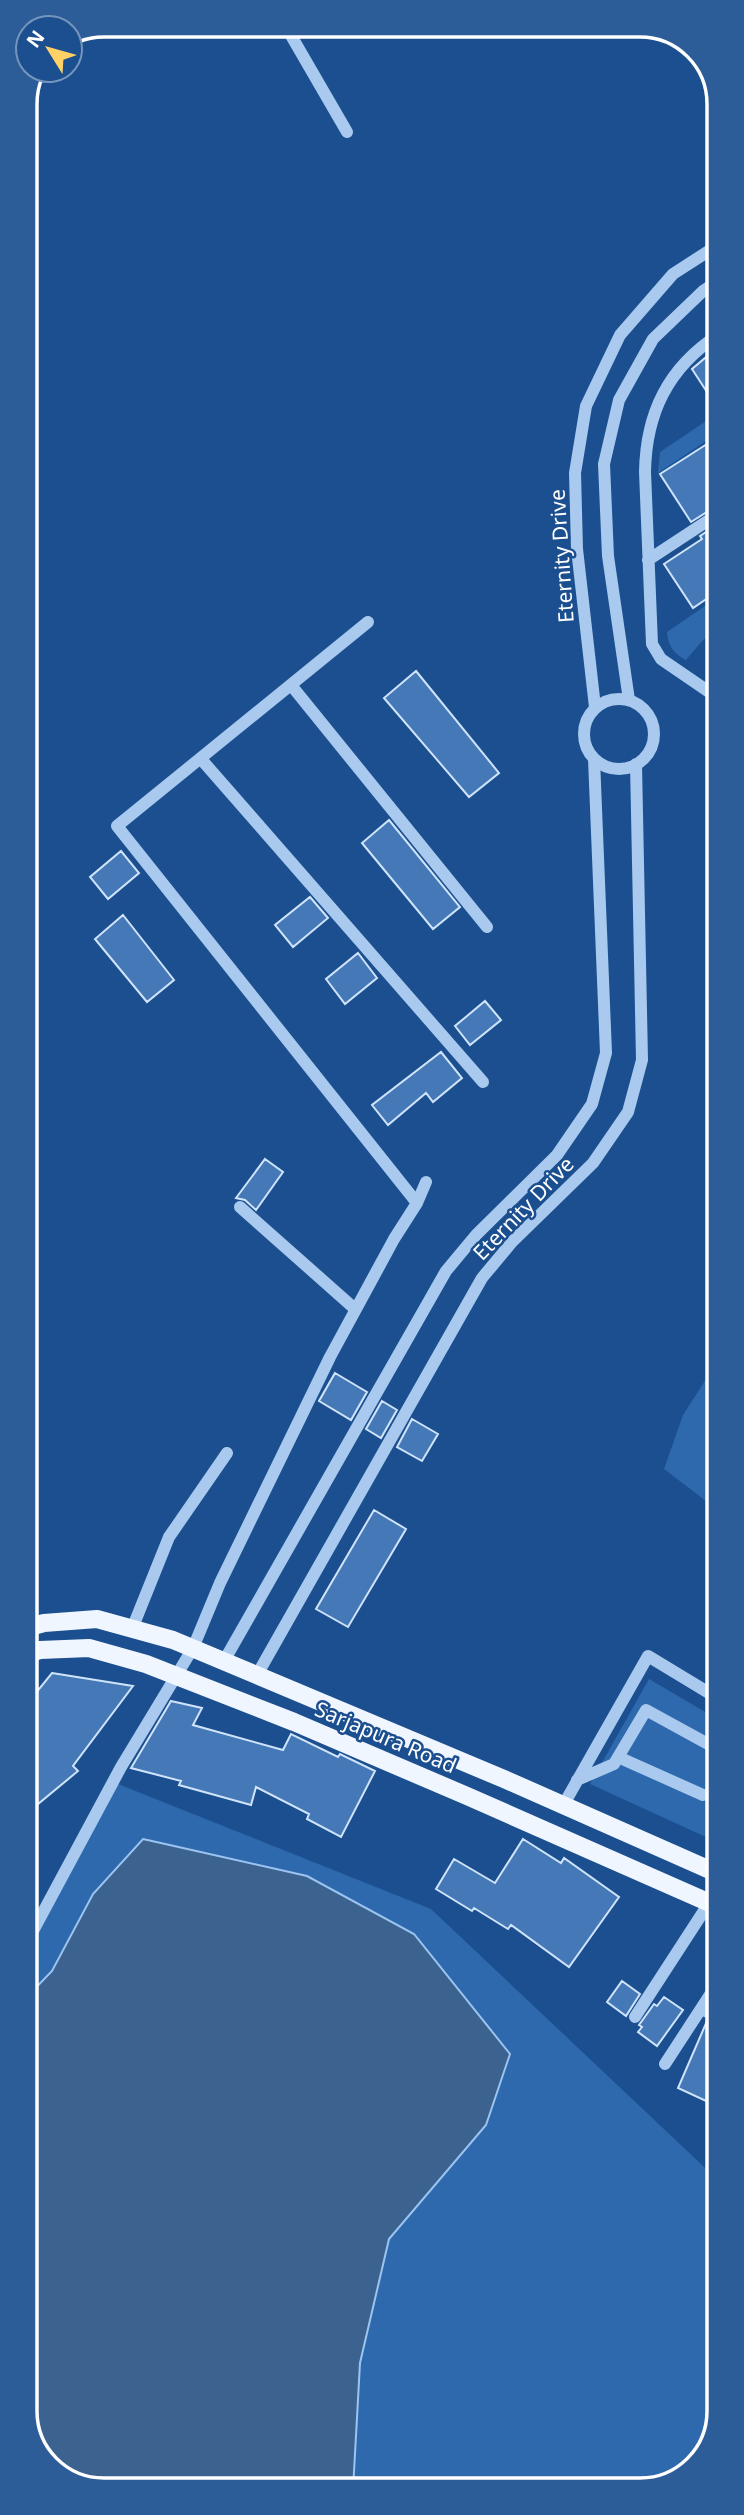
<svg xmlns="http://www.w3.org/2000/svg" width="744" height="2515" viewBox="0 0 744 2515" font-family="'Noto Sans',sans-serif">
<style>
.green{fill:#2e69ad}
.water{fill:#3c6290;stroke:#9cc4f0;stroke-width:2}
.building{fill:#4478b7;stroke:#cfe3fa;stroke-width:2}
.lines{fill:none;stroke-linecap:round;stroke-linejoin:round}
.minor{stroke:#a9c9ee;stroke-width:12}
.major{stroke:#f0f6ff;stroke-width:18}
.labels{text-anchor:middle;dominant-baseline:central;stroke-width:5;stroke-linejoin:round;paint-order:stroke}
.street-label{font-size:21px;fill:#fff;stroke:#1b4f8f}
.rim{fill:none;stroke:#fff;stroke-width:3.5}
</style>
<rect width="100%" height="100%" fill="#1b4f8f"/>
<path class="green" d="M718,413V433L658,473L660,452Z
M718,597V629L703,640L686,660C674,654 668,646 667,632Z
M719,1352V1511L664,1469L683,1415L715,1365L714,1359Z
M649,1679L719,1720V1843L590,1784Z
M118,1784L431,1909L719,2181V2412L700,2463L656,2489L98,2490L52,2471L26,2427V1954Z"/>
<path class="water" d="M143,1839L307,1876L414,1934L510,2054L486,2125L389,2239L360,2363L353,2490H98L52,2471L26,2427V1998L52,1971L93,1894Z"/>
<path class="building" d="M718,347V409L692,369Z
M718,437V505L691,522L660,474Z
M718,524V591L693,608L664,564L702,539L700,536Z
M416,671L499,773L469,797L384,698Z
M389,820L460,907L433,929L362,843Z
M121,851L139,873L108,899L90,877Z
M310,897L328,918L293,947L275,925Z
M123,915L174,980L147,1002L95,939Z
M358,953L377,978L345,1004L326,979Z
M485,1001L501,1020L470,1045L455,1026Z
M441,1052L462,1078L433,1102L426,1093L388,1125L372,1105Z
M265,1159L283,1172L256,1210L245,1200L236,1198Z
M335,1373L367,1392L351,1420L319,1401Z
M382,1401L397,1410L381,1438L366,1429Z
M412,1419L438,1434L422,1461L397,1447Z
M374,1510L406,1529L348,1627L316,1609Z
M52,1673L133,1686L73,1766L78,1771L38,1804L26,1789V1705Z
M171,1701L202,1708L193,1725L283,1750L291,1734L338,1757L340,1754L375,1771L341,1837L307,1819L309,1814L256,1787L251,1805L179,1785L181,1781L131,1768Z
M523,1839L561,1863L564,1858L619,1897L569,1967L511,1925L508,1929L474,1908L472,1911L436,1889L454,1859L495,1883Z
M622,1981L640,1994L626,2016L607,2002Z
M664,1997L683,2010L657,2046L638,2032L642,2027L639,2025L654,2004L657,2006Z
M707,2021L719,2026V2107L678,2088Z"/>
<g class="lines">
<path class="minor" d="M285,25L347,132
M718,335C668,368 646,413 645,472L652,644L661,659L718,698
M648,560L718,514
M368,622L117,826L417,1203
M291,685L487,927
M584 734a35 35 0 1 1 70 0a35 35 0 1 1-70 0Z
M629,700L608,556L604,464L619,400L653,339L703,291L718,281
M595,707L577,549L575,473L586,406L620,335L673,274L718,245
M201,759L483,1082
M240,1207L355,1309
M132,1629L169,1537L227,1453
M224,1661L446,1271L476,1235L557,1155L592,1104L606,1053L594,759
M257,1675L482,1278L512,1242L593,1163L628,1112L642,1060L636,764
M618,1757L703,1795
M577,1780L614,1764L646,1710L719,1750
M564,1804L648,1656L719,1699
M26,1944L121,1767L193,1648L220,1583L330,1357L394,1239L417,1203L426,1182
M701,2009L719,2017
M635,2017L709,1903
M665,2064L719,1981"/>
<path class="major" d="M26,1628L44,1623L97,1619L173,1640L504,1779L719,1874
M26,1654L40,1650L89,1648L146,1664L294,1722L467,1796L719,1907"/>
</g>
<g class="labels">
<g class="street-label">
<text transform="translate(561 556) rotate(-94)">Eternity Drive</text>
<text transform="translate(523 1208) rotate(-46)">Eternity Drive</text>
<text transform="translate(386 1737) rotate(23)">Sarjapura Road</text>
</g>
</g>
<path d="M0 0H744V2515H0ZM104 37H640A67 67 0 0 1 707 104V2411A67 67 0 0 1 640 2478H104A67 67 0 0 1 37 2411V104A67 67 0 0 1 104 37Z" fill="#2d5d98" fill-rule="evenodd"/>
<path class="rim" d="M104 37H640A67 67 0 0 1 707 104V2411A67 67 0 0 1 640 2478H104A67 67 0 0 1 37 2411V104A67 67 0 0 1 104 37Z"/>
<g transform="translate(49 49) rotate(307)"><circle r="33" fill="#1b4f8f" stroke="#7695bc" stroke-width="2"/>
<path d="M0-5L12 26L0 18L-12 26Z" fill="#ffd166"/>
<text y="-10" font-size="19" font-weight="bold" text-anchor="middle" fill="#ffffff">N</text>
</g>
</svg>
